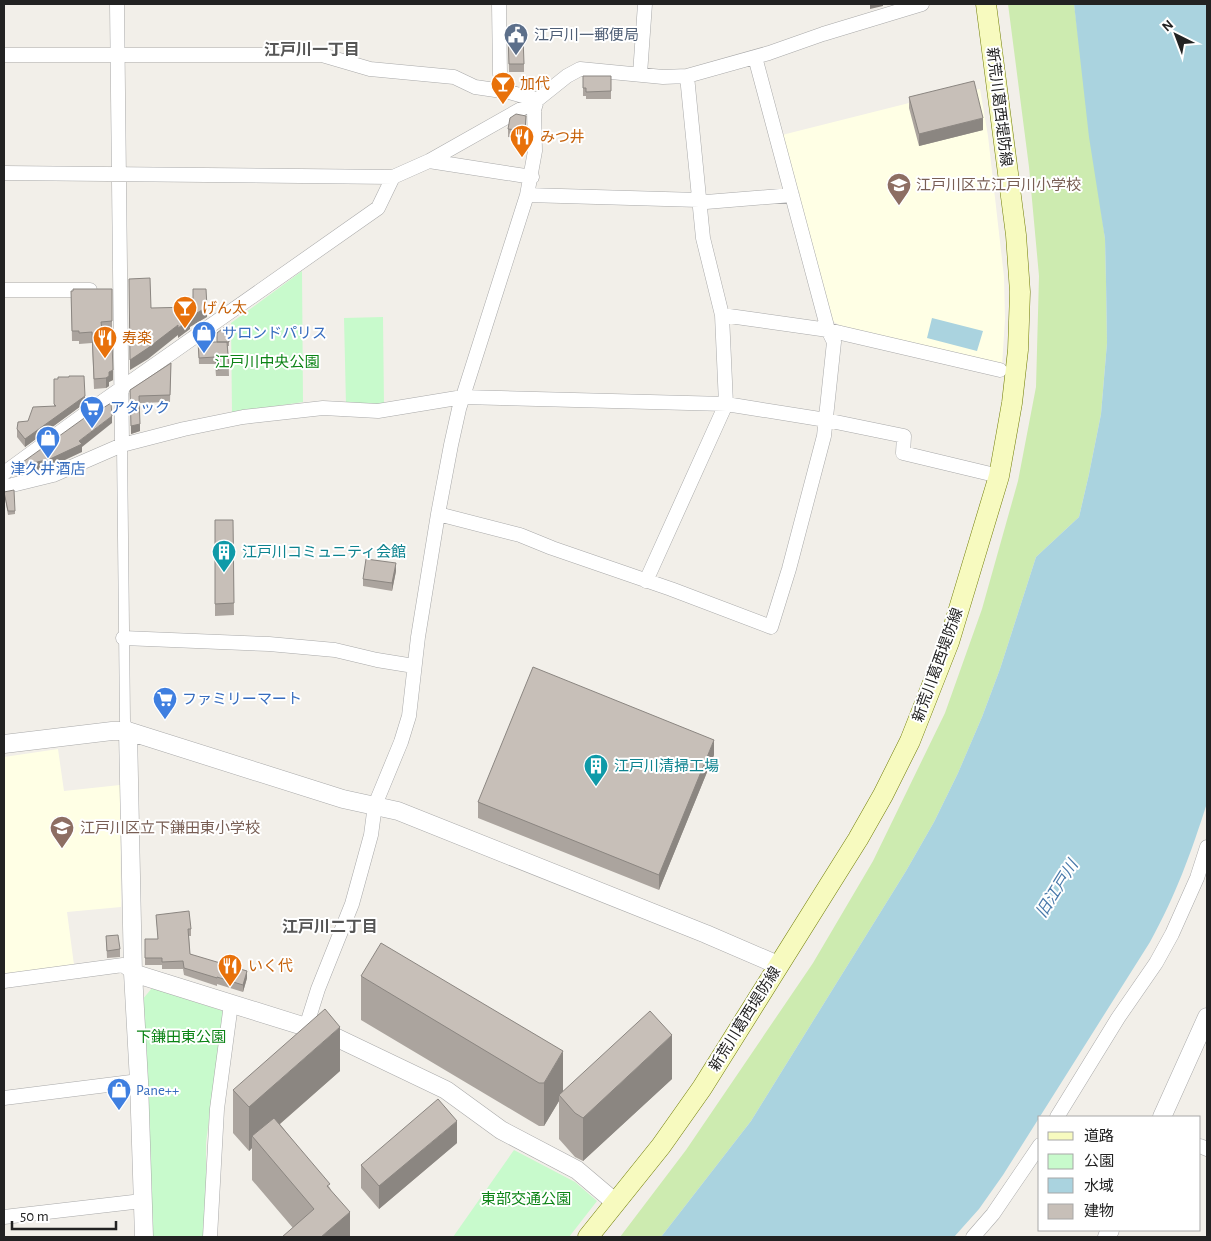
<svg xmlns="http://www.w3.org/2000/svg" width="1211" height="1241" viewBox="0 0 1211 1241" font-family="'Alegreya Sans','Noto Sans JP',sans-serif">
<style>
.education{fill:#ffffe5}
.grass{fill:#cdebb0}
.park{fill:#c8facc}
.water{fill:#aad3df}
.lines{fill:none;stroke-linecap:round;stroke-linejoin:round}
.pedestrian-casing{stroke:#a9a9a9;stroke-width:11}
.minor-casing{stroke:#a9a9a9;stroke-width:15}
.tertiary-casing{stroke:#a9a9a9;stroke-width:19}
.secondary-casing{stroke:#707d05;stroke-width:21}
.pedestrian{stroke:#fff;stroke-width:10}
.minor{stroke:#fff;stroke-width:14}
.tertiary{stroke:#fff;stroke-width:18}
.secondary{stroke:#f7fabf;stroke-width:20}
.wall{fill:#aba49e}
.shaded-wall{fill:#8b8681}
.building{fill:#c7bfb8;stroke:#8b8681}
.labels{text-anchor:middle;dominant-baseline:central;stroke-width:4;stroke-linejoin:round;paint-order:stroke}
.service-label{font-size:15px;fill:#4e5e75;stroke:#fff;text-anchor:start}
.food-label{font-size:15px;fill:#c56008;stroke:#fff;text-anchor:start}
.street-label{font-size:15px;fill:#222;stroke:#fff}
.education-label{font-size:15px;fill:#785e54;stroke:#fff;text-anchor:start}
.shop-label{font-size:15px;fill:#366cbe;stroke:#fff;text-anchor:start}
.park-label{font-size:15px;fill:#0c8416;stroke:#fff}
.culture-label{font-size:15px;fill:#0d838f;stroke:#fff;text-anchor:start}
.neighbourhood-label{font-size:16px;font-weight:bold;fill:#555;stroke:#fff}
.water-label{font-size:16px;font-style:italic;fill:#4a7aab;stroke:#fff}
</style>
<rect width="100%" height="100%" fill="#f2efe9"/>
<path class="education" d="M980,89L988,136L1004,277L1005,319L1002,366L843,327L832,321L782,135L913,102Z
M58,749L64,791L120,785L121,907L67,912L74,965L4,974V757Z"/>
<path class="grass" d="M1008,4H1074L1105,239L1106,282L1107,343L1101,414L1089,474L1079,517L1036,557L1000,669L982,717L958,773L934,822L906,871L751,1121L661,1237H620L686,1150L813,963L873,861L945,713L982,609L1018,481L1036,387L1039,276L1029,167Z"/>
<path class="park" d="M302,271L303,402L232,413L231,323Z
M383,317L384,406L346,405L344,318Z
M152,988L223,1011L206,1143V1206L203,1237H152L142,1000Z
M514,1150L575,1182L597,1201L569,1237H453Z"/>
<path class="water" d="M1074,4H1207V803C1191,853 1176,895 1150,942L1003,1175L979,1209L954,1237H661L751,1121L906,871L934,822L958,773L982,717L1000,669L1036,557L1079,517L1089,474L1101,414L1107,343L1106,282L1105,239L1089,137Z
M932,318L983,331L977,351L927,338Z"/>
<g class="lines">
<defs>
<path id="pedestrian" d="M122,445L125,721L128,731"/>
<path id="minor" d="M117,4L122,445
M499,4L500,74L509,92
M4,55H322L370,69L454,77L475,87L509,92L537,100L534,110L535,151L527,195L459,409L451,445L438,514L418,637L409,716L401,742L375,805L371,835L352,904L318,989L306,1027
M640,74L645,4
M429,161L532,177
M4,173L393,177
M527,195L699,200L706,202L792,195
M4,290H90
M722,315L828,330L1000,370
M4,473L89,411L378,208L393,177L429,161L537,100L567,76L580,69L663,77L687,76L769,53L823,34L922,4
M4,487L53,475L122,445L184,429L243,417L323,408L378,411L463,397L726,404L826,420L904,436L903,453L999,476
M438,514L520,535L552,548L671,589L771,627L789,569L824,436L834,342L828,330L755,57
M646,581L726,404L722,315L703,238L687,76
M123,638L269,644L335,650L377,660L414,666
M4,981L123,965L133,973
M4,1098L139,1081
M1057,1117L1118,1018L1156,963L1172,934L1197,878L1207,847
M1200,1146L1207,1149
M4,1217L142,1201
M210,1237L217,1109L231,1004
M973,1237L993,1214L1040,1145"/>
<path id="tertiary" d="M128,731L133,973L139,1081L144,1237
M4,744L112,731H128L343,799L398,811L706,934L778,965
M133,973L306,1027L331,1035L446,1090L501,1130L577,1170L616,1203
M1162,1117L1207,1017
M1107,1237L1110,1230"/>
<path id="secondary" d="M588,1237L661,1146L702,1088L858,839L883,795L910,741L949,642L999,476L1012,403L1018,350L1020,292L1016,235L986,4"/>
</defs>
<use href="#pedestrian" class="pedestrian-casing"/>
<use href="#minor" class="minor-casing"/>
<use href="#tertiary" class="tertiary-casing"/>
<use href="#secondary" class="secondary-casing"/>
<use href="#pedestrian" class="pedestrian"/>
<use href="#minor" class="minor"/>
<use href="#tertiary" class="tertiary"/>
<use href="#secondary" class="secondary"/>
</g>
<path class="wall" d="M508,36L524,64V72H509Z
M583,76H611V99H586V96H583Z
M909,97L983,130L919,146L909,108Z
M526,116L525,139L508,137V129Z
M112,289V331L102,332L104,344L113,380L109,382V386L106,388L94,389L92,343L79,344V341H72L71,291Z
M198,342H229V346H228L229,376H216L215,364H199Z
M171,363L170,402L139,403L140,431L131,434L130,390Z
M54,379L85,403L25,447L17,437V429L28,421L54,406Z
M4,492L15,511V514L8,515Z
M215,520H233L234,615L215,616Z
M396,571L392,591L363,586V579Z
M714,755L659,890L478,818V802Z
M156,915L191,929V936H189L190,954L247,978L243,992L217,984V986L184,975L183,969H162V965H145V939H158Z
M106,936L120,949V957L107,958Z
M361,976L563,1092L672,1079L583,1161L575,1157L559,1139V1101L544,1126H539L361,1020Z
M340,1071L280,1124L330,1188L350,1237L293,1228L252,1180V1148L249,1151L233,1133V1090Z
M457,1143L379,1209L361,1188V1165Z"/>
<path class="shaded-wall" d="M875,4H883V6L870,9V5Z
M983,118V130L919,146V134Z
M207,307V317L190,327V317Z
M190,319V329L178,338V328Z
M178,325V335L148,359L130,370V360Z
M113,370V380L109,382V386L106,388V378L109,372Z
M85,396V403L25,447V439Z
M112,416V423L82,447V452L50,467L16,475V467L79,441Z
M140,424V431L131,434V426Z
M396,563V571L392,591V583Z
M714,740V755L659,890V875Z
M247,971V978L243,992V985Z
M340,1027V1071L258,1143L252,1136V1148L249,1151V1107Z
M672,1035V1079L583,1161V1118Z
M563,1051V1095H559V1101L544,1126V1083Z
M457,1121V1143L379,1209V1186Z
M350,1212V1237H321Z"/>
<path class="building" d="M508,36H523L524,64H509Z
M583,76H611V91L586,92V88H583Z
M974,81L983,118L919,134L909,97Z
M516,114L526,116L525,131L508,129L510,118Z
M150,278L151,308L193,307V289H206L207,307L190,317V319L178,328V325L148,348L130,360L129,279Z
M73,289H112V321L101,322L104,344L112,343L113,370L109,372V376L106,378L94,379L92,332L79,333V331H72L71,291H73Z
M227,325L229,342H217V333Z
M198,342H227L229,369L216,370L215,357L199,358Z
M171,363L170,395L139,396L140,424L131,426L130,390Z
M69,376H84L85,396L25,439L17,429L18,422L28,421L33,407L56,406L54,404V379H58V377H69Z
M111,403L112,416L79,441L82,444L50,459L16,467L101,406L103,408Z
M14,490L15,511H8L4,492Z
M215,520H233L234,603L215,604Z
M366,559L396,563L392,583L363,579Z
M533,667L714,740L659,875L478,802Z
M189,911L191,929H188L190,954L247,971L243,985L217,977V978L184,968L183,961L162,962V958H145V939H158L156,915Z
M118,935L120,949L107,951L106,936Z
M381,943L563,1051L544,1083H539L361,976Z
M325,1009L340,1027L249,1107L233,1090Z
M650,1011L672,1035L583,1118L575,1113L559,1095Z
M438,1099L457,1121L379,1186L361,1165Z
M274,1118L330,1184L327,1186L350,1212L321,1237H282L314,1209L252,1136Z"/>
<defs>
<symbol id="civic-pin" viewBox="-11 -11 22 30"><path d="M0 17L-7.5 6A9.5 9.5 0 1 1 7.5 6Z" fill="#5c6f8a" stroke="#fff"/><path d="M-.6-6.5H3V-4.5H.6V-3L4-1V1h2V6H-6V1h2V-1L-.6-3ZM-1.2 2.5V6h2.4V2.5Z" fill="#fff"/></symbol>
<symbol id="bar-pin" viewBox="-11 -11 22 30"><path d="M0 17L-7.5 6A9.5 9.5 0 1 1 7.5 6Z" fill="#e8710a" stroke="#fff"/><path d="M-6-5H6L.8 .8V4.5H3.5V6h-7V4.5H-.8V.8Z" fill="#fff"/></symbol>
<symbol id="restaurant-pin" viewBox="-11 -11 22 30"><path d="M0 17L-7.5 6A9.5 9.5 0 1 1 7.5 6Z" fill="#e8710a" stroke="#fff"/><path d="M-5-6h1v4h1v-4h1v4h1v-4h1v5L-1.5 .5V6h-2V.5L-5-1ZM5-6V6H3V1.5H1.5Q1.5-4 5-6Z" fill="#fff"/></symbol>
<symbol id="school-pin" viewBox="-11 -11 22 30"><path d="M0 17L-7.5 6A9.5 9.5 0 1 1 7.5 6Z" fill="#8d6e63" stroke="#fff"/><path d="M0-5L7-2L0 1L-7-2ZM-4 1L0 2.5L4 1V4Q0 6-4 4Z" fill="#fff"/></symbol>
<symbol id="shop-pin" viewBox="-11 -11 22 30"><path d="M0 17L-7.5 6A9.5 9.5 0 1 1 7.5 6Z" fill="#3f7fe0" stroke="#fff"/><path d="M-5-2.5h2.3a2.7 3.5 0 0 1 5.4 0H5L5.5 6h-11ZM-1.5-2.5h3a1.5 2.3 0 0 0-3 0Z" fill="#fff"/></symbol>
<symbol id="supermarket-pin" viewBox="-11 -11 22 30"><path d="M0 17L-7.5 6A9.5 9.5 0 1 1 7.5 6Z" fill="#3f7fe0" stroke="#fff"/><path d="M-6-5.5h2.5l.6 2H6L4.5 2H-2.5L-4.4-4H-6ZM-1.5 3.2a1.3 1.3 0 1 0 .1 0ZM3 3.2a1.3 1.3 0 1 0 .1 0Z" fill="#fff"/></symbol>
<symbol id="building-pin" viewBox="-11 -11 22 30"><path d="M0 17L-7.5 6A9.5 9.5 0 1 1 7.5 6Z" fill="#0f9aa8" stroke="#fff"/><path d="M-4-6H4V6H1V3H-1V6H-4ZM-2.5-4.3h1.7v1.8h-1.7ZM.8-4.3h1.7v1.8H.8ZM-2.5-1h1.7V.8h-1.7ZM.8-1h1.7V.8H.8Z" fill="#fff"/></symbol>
</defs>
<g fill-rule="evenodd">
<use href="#civic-pin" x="502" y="21" width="28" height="38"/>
<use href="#bar-pin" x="489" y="70" width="28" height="38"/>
<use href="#restaurant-pin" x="508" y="123" width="28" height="38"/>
<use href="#school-pin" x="885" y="171" width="28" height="38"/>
<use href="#bar-pin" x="171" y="294" width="28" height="38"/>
<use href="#shop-pin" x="190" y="319" width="28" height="38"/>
<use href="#restaurant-pin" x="91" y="324" width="28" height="38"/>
<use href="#supermarket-pin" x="78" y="394" width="28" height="38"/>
<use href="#shop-pin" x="34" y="424" width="28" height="38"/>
<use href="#building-pin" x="210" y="538" width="28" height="38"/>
<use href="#supermarket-pin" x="151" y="685" width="28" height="38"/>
<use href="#building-pin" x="582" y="752" width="28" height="38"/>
<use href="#school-pin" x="48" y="814" width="28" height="38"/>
<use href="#restaurant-pin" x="216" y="952" width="28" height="38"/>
<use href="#shop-pin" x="105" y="1076" width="28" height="38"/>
</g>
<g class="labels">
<g class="service-label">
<text x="534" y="35">江戸川一郵便局</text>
</g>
<g class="food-label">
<text x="520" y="84">加代</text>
<text x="540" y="137">みつ井</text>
<text x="202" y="308">げん太</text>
<text x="122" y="338">寿楽</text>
<text x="248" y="966">いく代</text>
</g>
<g class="street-label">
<text transform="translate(999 107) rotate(83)">新荒川葛西堤防線</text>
<text transform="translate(938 665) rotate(-70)">新荒川葛西堤防線</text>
<text transform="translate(745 1019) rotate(-58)">新荒川葛西堤防線</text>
</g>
<g class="education-label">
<text x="916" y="185">江戸川区立江戸川小学校</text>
<text x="80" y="828">江戸川区立下鎌田東小学校</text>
</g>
<g class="shop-label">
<text x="222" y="333">サロンドパリス</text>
<text x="110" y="408">アタック</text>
<text x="48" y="469" text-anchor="middle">津久井酒店</text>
<text x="182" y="699">ファミリーマート</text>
<text x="136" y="1090">Pane++</text>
</g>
<g class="park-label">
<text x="267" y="362">江戸川中央公園</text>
<text x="181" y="1037">下鎌田東公園</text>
<text x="526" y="1199">東部交通公園</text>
</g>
<g class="culture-label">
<text x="242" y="552">江戸川コミュニティ会館</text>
<text x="614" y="766">江戸川清掃工場</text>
</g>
<g class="neighbourhood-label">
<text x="312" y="50">江戸川一丁目</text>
<text x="330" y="927">江戸川二丁目</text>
</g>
<g class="water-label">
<text transform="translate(1057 889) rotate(-58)">旧江戸川</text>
</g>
</g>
<rect width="1211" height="1241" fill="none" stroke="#222222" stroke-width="10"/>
<rect x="1038" y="1116" width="162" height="115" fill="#ffffff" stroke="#a7a7a7"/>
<rect x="1048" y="1132" width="25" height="8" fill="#f7fabf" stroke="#a7a7a7"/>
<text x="1084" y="1141" font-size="15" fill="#222222">道路</text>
<rect x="1048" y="1154" width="25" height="15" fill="#c8facc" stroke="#a7a7a7"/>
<text x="1084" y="1166" font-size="15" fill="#222222">公園</text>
<rect x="1048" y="1178" width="25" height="15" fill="#aad3df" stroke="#a7a7a7"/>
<text x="1084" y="1191" font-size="15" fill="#222222">水域</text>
<rect x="1048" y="1204" width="25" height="15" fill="#c7bfb8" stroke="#a7a7a7"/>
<text x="1084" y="1216" font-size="15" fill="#222222">建物</text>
<g transform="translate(1176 35) rotate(318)" stroke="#ffffff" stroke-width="4" paint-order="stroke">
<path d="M0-4L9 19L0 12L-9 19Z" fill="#222222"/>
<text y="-8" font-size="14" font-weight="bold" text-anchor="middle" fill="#222222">N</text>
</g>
<path d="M12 1221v8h104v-8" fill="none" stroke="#222222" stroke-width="2.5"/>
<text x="20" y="1221" font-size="15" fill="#222222" stroke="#ffffff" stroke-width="4" paint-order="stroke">50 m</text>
</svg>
